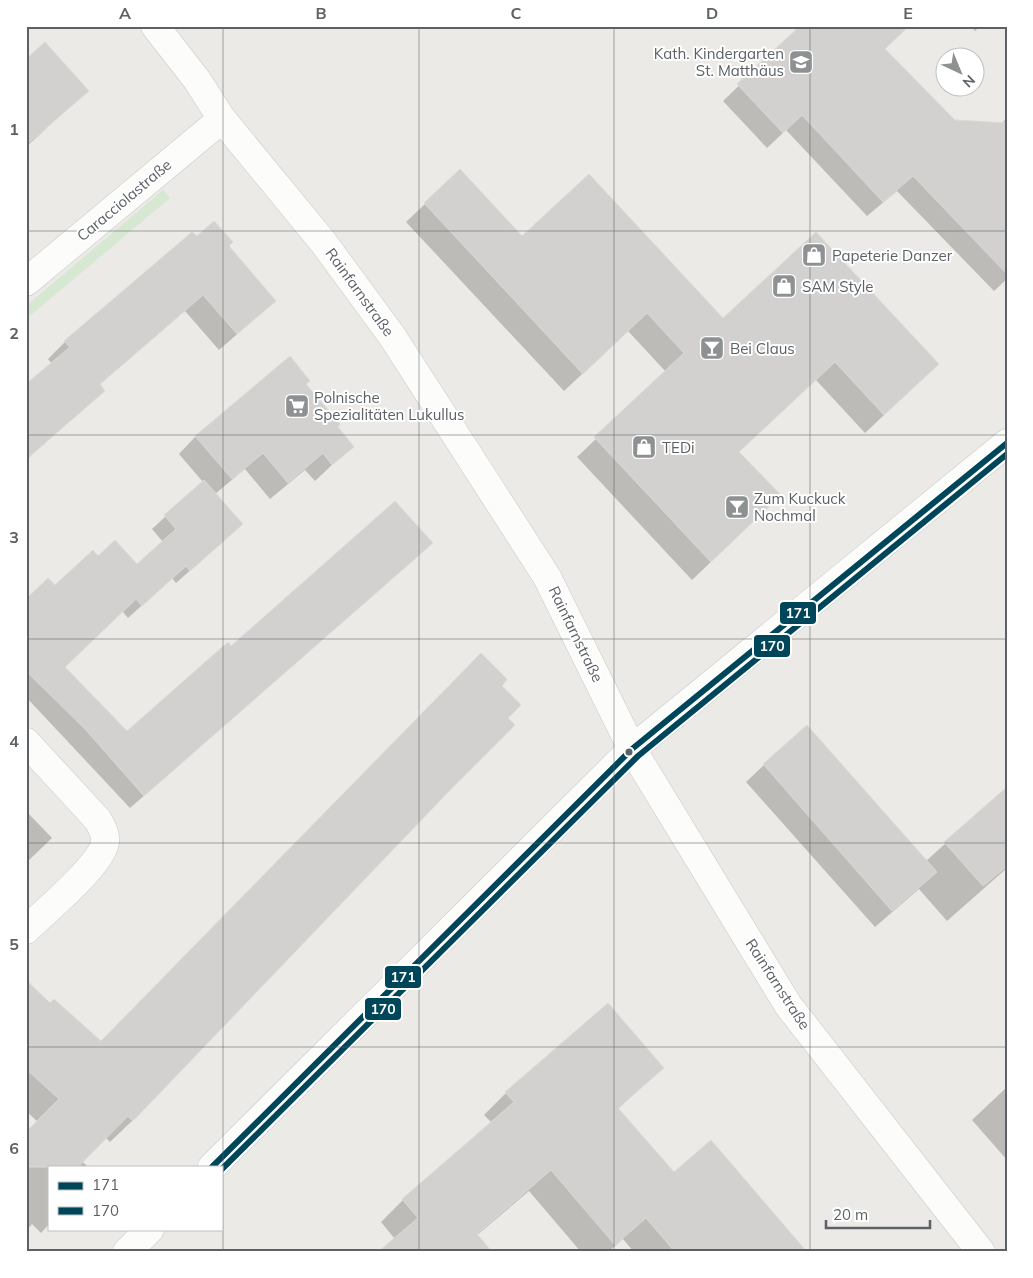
<svg xmlns="http://www.w3.org/2000/svg" width="1033" height="1278" viewBox="0 0 1033 1278" font-family="Mulish,sans-serif">
<style>
.green{fill:#d7e8d2}
.shadow{fill:#0003}
.building{fill:#d3d1d0;stroke:#dcdad6}
.lines{fill:none;stroke-linecap:round;stroke-linejoin:round}
.minor-casing{stroke:#c8c9c9;stroke-width:29}
.minor{stroke:#fcfcfb;stroke-width:28}
.bus-1-casing{stroke:#fff;stroke-width:10}
.bus-2-casing{stroke:#fff;stroke-width:10}
.bus-1{stroke:#00465a;stroke-width:6}
.bus-2{stroke:#00465a;stroke-width:6}
.grid{fill:none;stroke:#5c6165;stroke-width:1;stroke-opacity:0.55}
.bus-dot{fill:#5c6165;stroke:#fff;stroke-width:2}
.labels{text-anchor:middle;dominant-baseline:central;stroke-width:4;stroke-linejoin:round;paint-order:stroke}
.poi-label{font-size:15px;fill:#5c6165;stroke:#fff;text-anchor:start}
.street-label{font-size:15px;fill:#5c6165;stroke:#fff}
.line-badge{stroke:#fff;stroke-width:2}
.badge-label{font-size:14px;text-anchor:middle;font-weight:bold;fill:#fff}
.neatline{fill:none;stroke:#5c6165;stroke-width:2}
.grid-label{font-size:16px;text-anchor:middle;font-weight:bold;fill:#5c6165}
</style>
<rect width="100%" height="100%" fill="#eceae7"/>
<path class="green" d="M163,190L170,198L26,319V306Z"/>
<path class="shadow" d="M801,26L884,49L954,121L1001,124L1007,118V279L994,291L897,191L867,216L786,130L767,148L723,101Z
M971,26H980L975,31Z
M26,61L87,91L26,147Z
M425,204L522,238L723,320L918,383L865,433L816,380L738,452L761,514L692,580L577,457L666,372L628,331L564,391L406,222Z
M196,238L227,246L275,301L219,350L185,311L99,385L104,391L26,460V386L52,364L48,359L65,342Z
M305,384L352,446L315,481L305,470L270,499L245,469L215,494L228,537L176,583L172,578L128,618L122,611L64,668L127,733L231,648L418,556L130,808L26,697V600L55,587L98,558L137,566L163,542L152,529L203,482L179,454L196,436Z
M500,686L507,718L448,790L132,1121L110,1142L105,1137L82,1161L88,1167H49V1224L41,1233L32,1224L26,1231V1134L38,1122L26,1111V990L101,1043Z
M764,765L926,861L1007,788V868L947,921L919,889L875,927L746,782Z
M26,811L52,838L26,863Z
M662,1068L618,1109L674,1174L805,1252H634L623,1239L608,1252H581L529,1191L476,1236L395,1239L381,1222L403,1200L492,1123L484,1115L506,1093Z
M1007,1087V1160L972,1120Z"/>
<path class="building" d="M800,26H909L885,49L955,120L1007,123V274L913,176L883,202L802,115L783,133L737,84Z
M45,42L89,91L26,145V59Z
M460,169L522,236L589,174L723,318L816,232L939,364L884,415L835,362L739,452L781,495L711,562L594,437L684,353L647,313L583,374L424,203Z
M214,221L233,242L229,246L276,301L237,334L203,295L100,384L105,391L26,459V384L70,347L64,341L192,232L197,236Z
M290,356L310,381L306,384L340,424L338,427L354,447L332,465L323,453L288,483L263,453L232,479L195,436Z
M204,480L243,524L190,571L186,566L142,606L136,599L65,667L127,731L228,642L231,646L395,501L433,543L144,796L85,729L26,671V599L48,578L55,585L93,550L98,556L115,540L137,564L176,529L164,515Z
M481,653L507,679L502,686L521,705L508,718L515,725L454,786L133,1121L128,1116L78,1167H26V1132L59,1099L26,1069V980L50,1003L54,999L101,1041Z
M807,725L937,872L892,911L763,764Z
M1007,787V866L983,886L944,842Z
M608,1003L664,1068L618,1108L674,1172L711,1140L807,1252H675L646,1218L615,1245L551,1170L477,1234L492,1252H378L418,1218L402,1199L514,1102L505,1092Z"/>
<g class="lines">
<defs>
<path id="minor" d="M155,26L197,80L222,119L323,242L392,336L547,577L632,749L788,1005L981,1252
M26,282L222,119
M26,742L98,820C102,828 106,834 105,842C102,865 44,912 26,930
M212,1167L632,749L1007,443
M127,1252L150,1229"/>
</defs>
<use href="#minor" class="minor-casing"/>
<use href="#minor" class="minor"/>
<defs>
<path id="bus-1" d="M212,1167L632,749L1007,443"/>
<path id="bus-2" d="M221,1170L638,756L1007,454"/>
</defs>
<use href="#bus-1" class="bus-1-casing"/>
<use href="#bus-2" class="bus-2-casing"/>
<use href="#bus-1" class="bus-1"/>
<use href="#bus-2" class="bus-2"/>
</g>
<path class="grid" d="M223,26V1252M419,26V1252M614,26V1252M810,26V1252M26,231H1007M26,435H1007M26,639H1007M26,843H1007M26,1047H1007"/>
<defs>
<symbol id="school-square" viewBox="-11 -11 22 22"><rect x="-9" y="-9" width="18" height="18" rx="4" fill="#8e9192" stroke="#fff"/><path d="M0-5L7-2L0 1L-7-2ZM-4 1L0 2.5L4 1V4Q0 6-4 4Z" fill="#fff"/></symbol>
<symbol id="shop-square" viewBox="-11 -11 22 22"><rect x="-9" y="-9" width="18" height="18" rx="4" fill="#8e9192" stroke="#fff"/><path d="M-5-2.5h2.3a2.7 3.5 0 0 1 5.4 0H5L5.5 6h-11ZM-1.5-2.5h3a1.5 2.3 0 0 0-3 0Z" fill="#fff"/></symbol>
<symbol id="bar-square" viewBox="-11 -11 22 22"><rect x="-9" y="-9" width="18" height="18" rx="4" fill="#8e9192" stroke="#fff"/><path d="M-6-5H6L.8 .8V4.5H3.5V6h-7V4.5H-.8V.8Z" fill="#fff"/></symbol>
<symbol id="supermarket-square" viewBox="-11 -11 22 22"><rect x="-9" y="-9" width="18" height="18" rx="4" fill="#8e9192" stroke="#fff"/><path d="M-6-5.5h2.5l.6 2H6L4.5 2H-2.5L-4.4-4H-6ZM-1.5 3.2a1.3 1.3 0 1 0 .1 0ZM3 3.2a1.3 1.3 0 1 0 .1 0Z" fill="#fff"/></symbol>
</defs>
<g fill-rule="evenodd">
<use href="#school-square" x="787" y="48" width="28" height="28"/>
<use href="#shop-square" x="800" y="241" width="28" height="28"/>
<use href="#shop-square" x="770" y="272" width="28" height="28"/>
<use href="#bar-square" x="698" y="334" width="28" height="28"/>
<use href="#supermarket-square" x="283" y="392" width="28" height="28"/>
<use href="#shop-square" x="630" y="433" width="28" height="28"/>
<use href="#bar-square" x="723" y="493" width="28" height="28"/>
</g>
<circle class="bus-dot" cx="629" cy="752" r="4.5"/>
<g class="labels">
<g class="poi-label">
<text x="784" y="53" text-anchor="end">Kath. Kindergarten<tspan x="784" dy="17">St. Matthäus</tspan></text>
<text x="832" y="255">Papeterie Danzer</text>
<text x="802" y="286">SAM Style</text>
<text x="730" y="348">Bei Claus</text>
<text x="314" y="397">Polnische<tspan x="314" dy="17">Spezialitäten Lukullus</tspan></text>
<text x="662" y="447">TEDi</text>
<text x="754" y="498">Zum Kuckuck<tspan x="754" dy="17">Nochmal</tspan></text>
</g>
<g class="street-label">
<text transform="translate(124 200) rotate(-40)">Caracciolastraße</text>
<text transform="translate(360 292) rotate(54)">Rainfarnstraße</text>
<text transform="translate(576 634) rotate(64)">Rainfarnstraße</text>
<text transform="translate(778 984) rotate(57)">Rainfarnstraße</text>
</g>
</g>
<g class="line-badge">
<rect x="779" y="601" width="38" height="24" rx="5" fill="#00465a"/>
<rect x="753" y="634" width="38" height="24" rx="5" fill="#00465a"/>
<rect x="384" y="965" width="38" height="24" rx="5" fill="#00465a"/>
<rect x="364" y="997" width="38" height="24" rx="5" fill="#00465a"/>
</g>
<g class="badge-label">
<text x="798" y="618">171</text>
<text x="772" y="651">170</text>
<text x="403" y="982">171</text>
<text x="383" y="1014">170</text>
</g>
<rect width="1033" height="1278" fill="none" stroke="#ffffff" stroke-width="55"/>
<rect x="48" y="1166" width="175" height="65" fill="#ffffff" stroke="#bec0c1"/>
<rect x="58" y="1182" width="25" height="8" fill="#00465a" stroke="#bec0c1"/>
<text x="92" y="1190" font-size="15" fill="#5c6165">171</text>
<rect x="58" y="1207" width="25" height="8" fill="#00465a" stroke="#bec0c1"/>
<text x="92" y="1216" font-size="15" fill="#5c6165">170</text>
<g transform="translate(960 72) rotate(136)"><circle r="24" fill="#ffffff" stroke="#bec0c1"/>
<path d="M0-4L9 19L0 12L-9 19Z" fill="#8e9192"/>
<text y="-8" font-size="14" font-weight="bold" text-anchor="middle" fill="#5c6165">N</text>
</g>
<path d="M826 1220v8h104v-8" fill="none" stroke="#5c6165" stroke-width="2.5"/>
<text x="833" y="1220" font-size="15" fill="#5c6165" stroke="#ffffff" stroke-width="4" paint-order="stroke">20 m</text>
<rect x="28" y="28" width="978" height="1222" class="neatline"/>
<g class="grid-label">
<text x="125" y="19">A</text>
<text x="321" y="19">B</text>
<text x="516" y="19">C</text>
<text x="712" y="19">D</text>
<text x="908" y="19">E</text>
<text x="14" y="135">1</text>
<text x="14" y="339">2</text>
<text x="14" y="543">3</text>
<text x="14" y="747">4</text>
<text x="14" y="950">5</text>
<text x="14" y="1154">6</text>
</g>
</svg>
